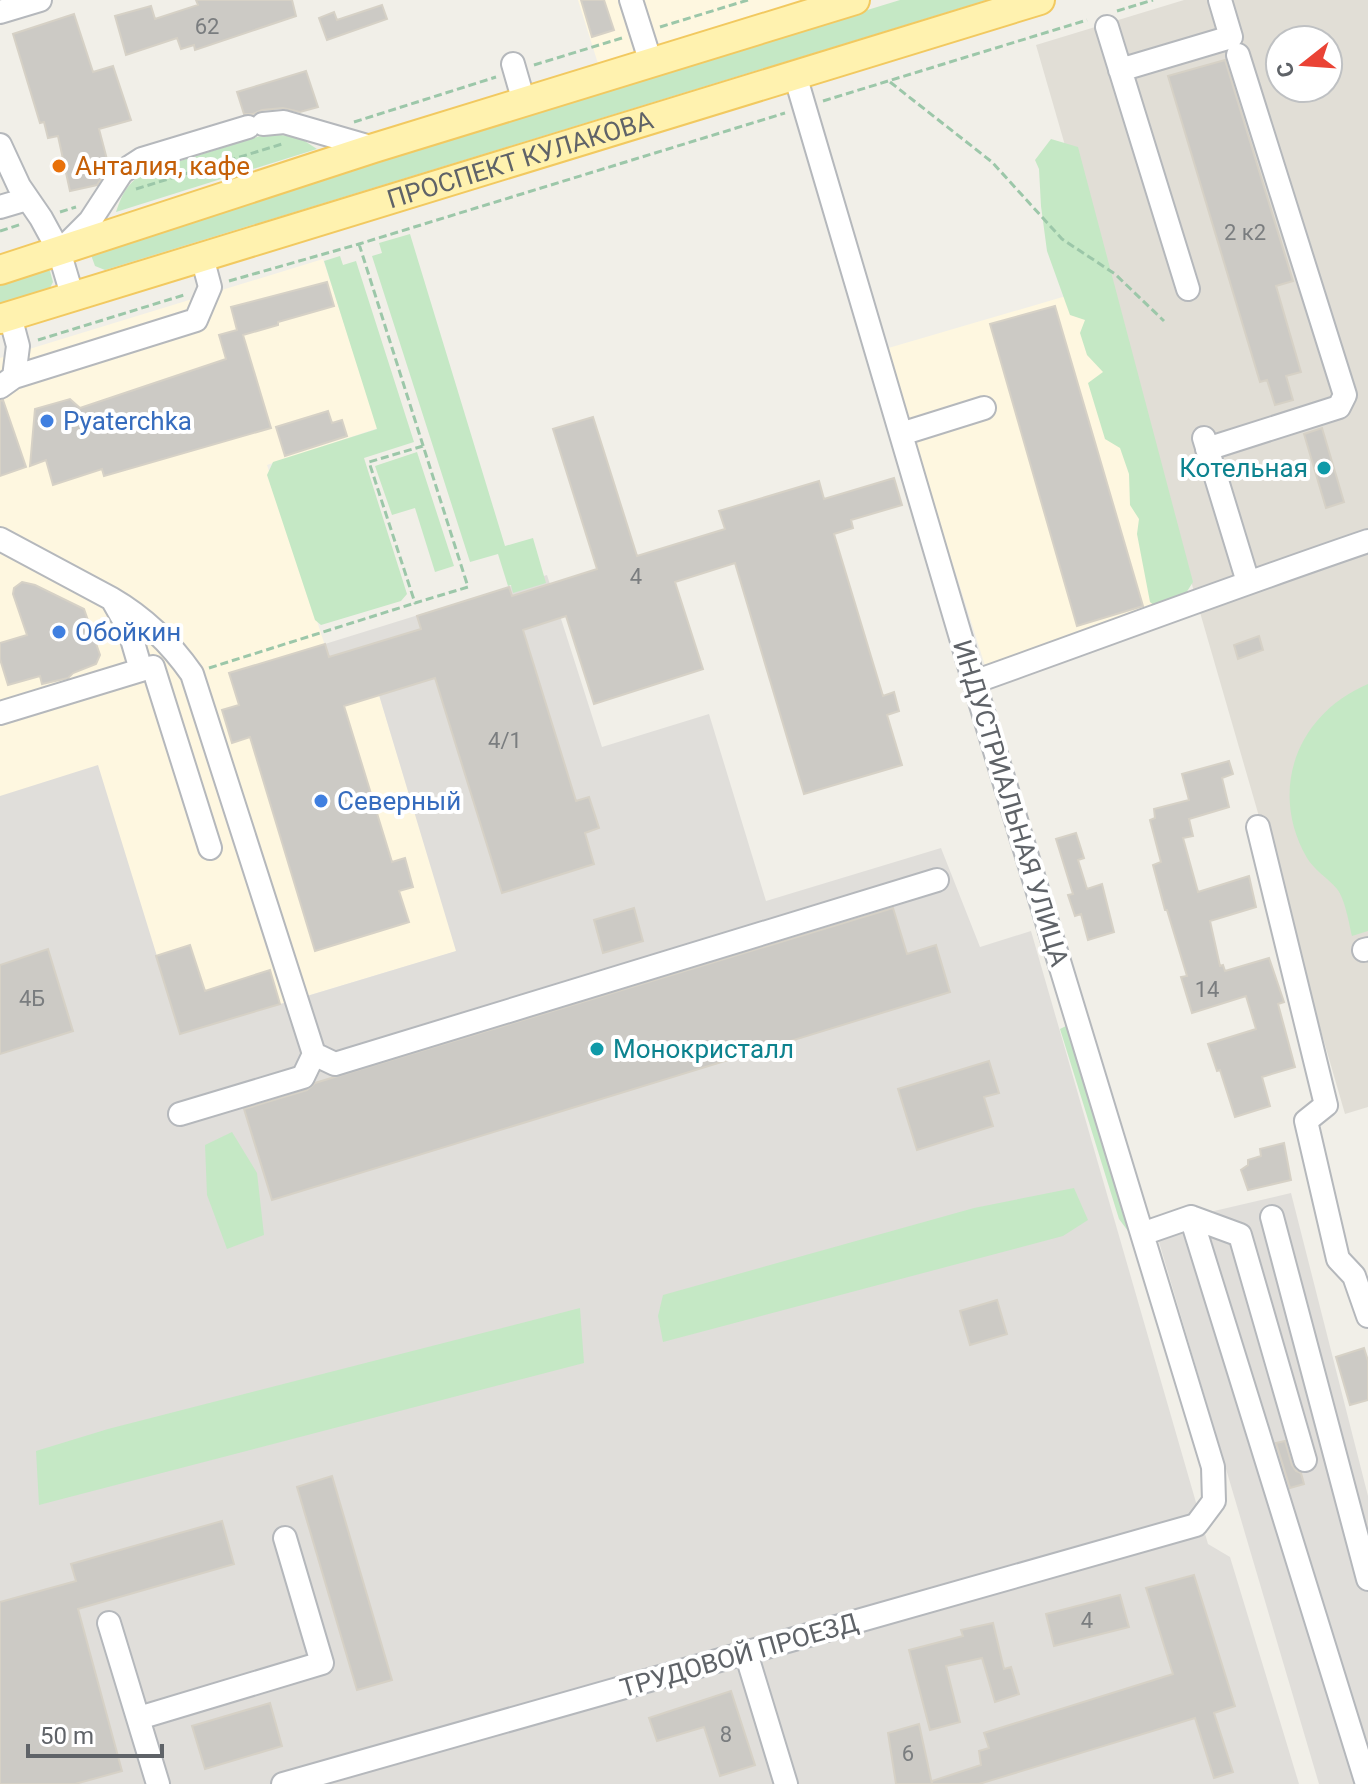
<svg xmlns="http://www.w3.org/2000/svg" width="1368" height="1784" viewBox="0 0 1368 1784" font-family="Roboto,sans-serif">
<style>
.commercial{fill:#fef7e0}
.industrial{fill:#e0deda}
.education{fill:#e1ded6;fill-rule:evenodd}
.green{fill:#c5e8c5}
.building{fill:#cccac5;stroke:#d6d1c6;stroke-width:2}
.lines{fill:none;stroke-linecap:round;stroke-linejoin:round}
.minor-casing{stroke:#b5b8bc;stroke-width:26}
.major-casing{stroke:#f2c960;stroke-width:32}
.path{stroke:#9cc7a9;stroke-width:3;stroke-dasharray:8 4;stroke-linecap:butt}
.minor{stroke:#fff;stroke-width:22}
.major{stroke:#fff2af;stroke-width:28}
.food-dot{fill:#e8710a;stroke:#fff;stroke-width:3}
.shop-dot{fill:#3f7fe0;stroke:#fff;stroke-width:3}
.culture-dot{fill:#0f9aa8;stroke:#fff;stroke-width:3}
.labels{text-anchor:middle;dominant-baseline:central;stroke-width:8;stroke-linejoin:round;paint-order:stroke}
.number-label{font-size:22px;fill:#7a7d7f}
.street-label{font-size:26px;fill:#5f6368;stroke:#fff}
.food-label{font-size:26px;fill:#c56008;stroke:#fff;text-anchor:start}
.shop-label{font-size:26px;fill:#366cbe;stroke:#fff;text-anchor:start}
.culture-label{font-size:26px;fill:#0d838f;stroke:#fff;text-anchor:end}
</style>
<rect width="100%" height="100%" fill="#f1efe8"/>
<path class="commercial" d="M578,0H825L600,70Z
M323,259L378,428L267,465L344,705L379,695L457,951L180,1034L0,796V358Z
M1083,291L1175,600L987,672L885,349Z"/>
<path class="industrial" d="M547,575L602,747L709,714L766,901L941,848L980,947L1031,931L1208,1544L1230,1557L1299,1784H0V796L98,765L181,1034L456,951L379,695L344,706L325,644Z
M1291,1193L1368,1496V1784H1319L1154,1225Z"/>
<path class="education" d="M1184,0H1368V1107L1345,1114L1036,45ZM1280,40H1328V88H1280Z"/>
<path class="green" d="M900,0H987L105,270L95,266L91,255L97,246Z
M281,135L300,138L317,149L116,212C123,192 127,184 145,172L260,136Z
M1051,139L1078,147L1193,582L1179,604L1161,611L1150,602L1137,534L1139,519L1130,505L1129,474L1120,448L1105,439L1088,383L1103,372L1087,355L1080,333L1085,320L1070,315L1047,251L1041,206L1039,169L1035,160Z
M410,234L505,546L533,538L546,583L513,593L511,585L508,586L498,554L470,562L372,256L382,253L379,243Z
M340,256L343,265L356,261L414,442L364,458L407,594L401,601L321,625L315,620L267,475L273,462L377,429L324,261Z
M42,267L50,271L53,282L49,290L0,304V280Z
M417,452L454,566L435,572L415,508L392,515L375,466Z
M1368,684V931L1352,936C1349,923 1345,899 1337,889C1328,878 1314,870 1307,858C1268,790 1297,714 1368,684Z
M1068,1025L1133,1222L1128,1231L1119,1219L1060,1029Z
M232,1132L257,1173L264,1235L227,1249L207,1195L205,1145Z
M1074,1188L1088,1220L1063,1236L663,1342L658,1316L663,1295L974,1208Z
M580,1308L584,1363L39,1505L36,1451L108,1429Z"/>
<path class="building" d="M196,0H292L296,16L195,50L194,45L181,49L177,38L126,55L115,16L151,6L155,19L198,5Z
M581,0H604L614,30L592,37Z
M382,5L387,19L327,40L319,18L334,12L337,20Z
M74,14L93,72L113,66L131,120L99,129L109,167L97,185L70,191L58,136L48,138L44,122L40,123L13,34Z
M1225,60L1293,281L1276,286L1301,372L1286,376L1293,400L1275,405L1267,380L1260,382L1168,76Z
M306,71L318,107L300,112L283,108L262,110L253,114H244L237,92Z
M327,282L334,306L278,322V325L243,335L271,428L104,476L102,469L53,485L46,460L30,466L35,409L70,399L80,408L226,359L219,335L237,330L231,307Z
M1055,306L1143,606L1077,626L990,324Z
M3,400L26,467L0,476V401Z
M328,411L332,423L342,420L347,436L285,456L276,427Z
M593,417L637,556L725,529L719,511L819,481L824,499L894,478L902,505L851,520L853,528L834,534L883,696L894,692L899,711L887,715L902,765L804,794L735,563L675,582L703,669L594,704L566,616L523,630L576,801L589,797L599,828L585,833L594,864L502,893L435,678L344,706L392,862L405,858L413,887L399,891L409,922L315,951L250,737L232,743L222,710L239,705L229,673L325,644L329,657L421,629L417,616L509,587L512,596L597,569L553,429Z
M1322,428L1344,502L1326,508L1304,434Z
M22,582L35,585L84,609L100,655L96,664L73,673L68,678L42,684L40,676L8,685L0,659V643L27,635L13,594L14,588Z
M1259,636L1263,650L1238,659L1234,645Z
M1229,761L1233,774L1222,778L1229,807L1189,819L1193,836L1183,838L1198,892L1249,876L1256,907L1210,921L1220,966L1223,965L1225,971L1269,958L1284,1002L1278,1004L1295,1067L1262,1077L1270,1106L1235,1117L1220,1070L1217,1071L1208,1044L1256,1029L1246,996L1192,1013L1181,977L1187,976L1167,910H1165L1153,865L1161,862L1150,820L1155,818L1154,809L1189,800L1182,774Z
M1076,833L1084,858L1078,860L1087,889L1102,884L1114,932L1088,940L1081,914L1075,916L1068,895L1073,894L1056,839Z
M634,908L643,941L603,953L594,920Z
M893,908L907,954L936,945L950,992L272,1200L244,1109L307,1090L315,1083Z
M190,945L205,991L270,970L280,1004L180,1034L156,956Z
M48,949L73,1031L0,1054V965Z
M989,1061L999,1093L984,1097L993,1126L917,1150L898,1089Z
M1284,1143L1291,1180L1248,1190L1241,1170L1248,1165V1160L1261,1156L1260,1149Z
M997,1300L1007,1334L970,1345L960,1311Z
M1364,1348L1368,1361V1400L1350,1405L1336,1357Z
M1285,1441L1292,1465L1296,1471L1301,1473L1304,1484L1290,1488L1276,1443Z
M332,1476L392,1680L357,1690L297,1487Z
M222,1521L234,1564L78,1609L122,1771L75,1784H0V1602L76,1581L71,1564Z
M1194,1575L1235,1706L1214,1713L1233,1772L1214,1778L1195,1718L979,1784H932V1781L981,1765L979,1751L989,1748L984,1733L1173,1674L1146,1588Z
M1120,1595L1129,1627L1054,1646L1046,1614Z
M993,1623L1004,1669L1011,1667L1019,1694L995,1702L982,1658L946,1666L960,1722L930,1730L909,1650L963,1636L961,1630Z
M731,1691L755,1765L720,1776L704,1727L657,1741L649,1718Z
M270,1703L282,1746L205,1769L192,1726Z
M919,1724L932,1784H896L888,1733Z"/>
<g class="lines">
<defs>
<path id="minor" d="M631,0L651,63
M0,12L40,0
M1107,27L1188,289
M513,64L524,102
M1120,70L1231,37L1220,0
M263,124L284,122L374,148
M0,145L19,186L41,218L59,251L73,298
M0,207L27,199
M63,248L90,221L122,172L142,159L248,127
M14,377L196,320L210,287L202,257
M0,387L14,377L18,346L10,316
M901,434L984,408
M1204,438L1248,582
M1207,449L1339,407L1345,395L1238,55
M0,539L112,599L129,629L141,670L0,713
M112,599C143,617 171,644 192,674L314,1054L335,1064L937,880
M153,667L210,848
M974,682C1106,635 1236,586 1368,541
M1258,827L1326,1105L1306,1121L1338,1259L1354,1276L1368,1316
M1364,950L1368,949
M180,1114L303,1077L314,1054
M1191,1217L1240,1235L1305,1460
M1272,1217L1368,1579
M1142,1234L1191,1217L1367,1784
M109,1623L158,1784
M746,1653L786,1784
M139,1718L322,1663L285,1538
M283,1784L1196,1525L1214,1501L1213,1467L974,682L795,75"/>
<g id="major">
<path d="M0,270L374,148L855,0"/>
<path id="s1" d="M0,319L1040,0"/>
</g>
</defs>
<use href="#minor" class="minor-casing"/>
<use href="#major" class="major-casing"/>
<path class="path" d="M1117,11L1153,0
M660,27L748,0
M534,65L622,38
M890,82L992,162L1062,239L1115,274L1164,321
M823,101L1087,20
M354,122L496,77
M136,189L282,144
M60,212L76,207
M0,231L22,224
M359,244L468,587L415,603L369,462L423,446
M229,281L359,244L785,113
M38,340L184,295
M209,668L415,603"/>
<use href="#minor" class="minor"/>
<use href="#major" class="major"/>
</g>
<circle class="food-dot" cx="59" cy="166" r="8"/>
<g class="shop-dot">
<circle cx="47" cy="421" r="8"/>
<circle cx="59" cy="632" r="8"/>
<circle cx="321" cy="801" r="8"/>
</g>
<g class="culture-dot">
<circle cx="1324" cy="468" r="8"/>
<circle cx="597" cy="1049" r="8"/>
</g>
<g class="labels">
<g class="number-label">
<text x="207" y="26">62</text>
<text x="1245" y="232">2 к2</text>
<text x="636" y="576">4</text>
<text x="505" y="740">4/1</text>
<text x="1207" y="989">14</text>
<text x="32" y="998">4Б</text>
<text x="1087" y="1620">4</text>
<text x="726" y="1734">8</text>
<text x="908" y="1753">6</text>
</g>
<g class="street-label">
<text stroke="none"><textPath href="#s1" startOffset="544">ПРОСПЕКТ КУЛАКОВА</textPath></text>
<text transform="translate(1011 803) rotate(73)">ИНДУСТРИАЛЬНАЯ УЛИЦА</text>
<text transform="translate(739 1655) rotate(-16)">ТРУДОВОЙ ПРОЕЗД</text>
</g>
<g class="food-label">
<text x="75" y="166">Анталия, кафе</text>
</g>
<g class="shop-label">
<text x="63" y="421">Pyaterchka</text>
<text x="75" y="632">Обойкин</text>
<text x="337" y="801">Северный</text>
</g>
<g class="culture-label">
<text x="1308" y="468">Котельная</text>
<text x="613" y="1049" text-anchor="start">Монокристалл</text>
</g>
</g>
<g transform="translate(1304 64) rotate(253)"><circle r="38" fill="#ffffff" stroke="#bfc1c3" stroke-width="2"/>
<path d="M0-6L14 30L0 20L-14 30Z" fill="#ea4335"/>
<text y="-12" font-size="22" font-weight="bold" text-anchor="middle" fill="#5f6368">С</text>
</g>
<path d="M28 1744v12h134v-12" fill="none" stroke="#5f6368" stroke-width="4"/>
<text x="40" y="1744" font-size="24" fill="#5f6368" stroke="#ffffff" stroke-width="6" paint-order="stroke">50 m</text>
</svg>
